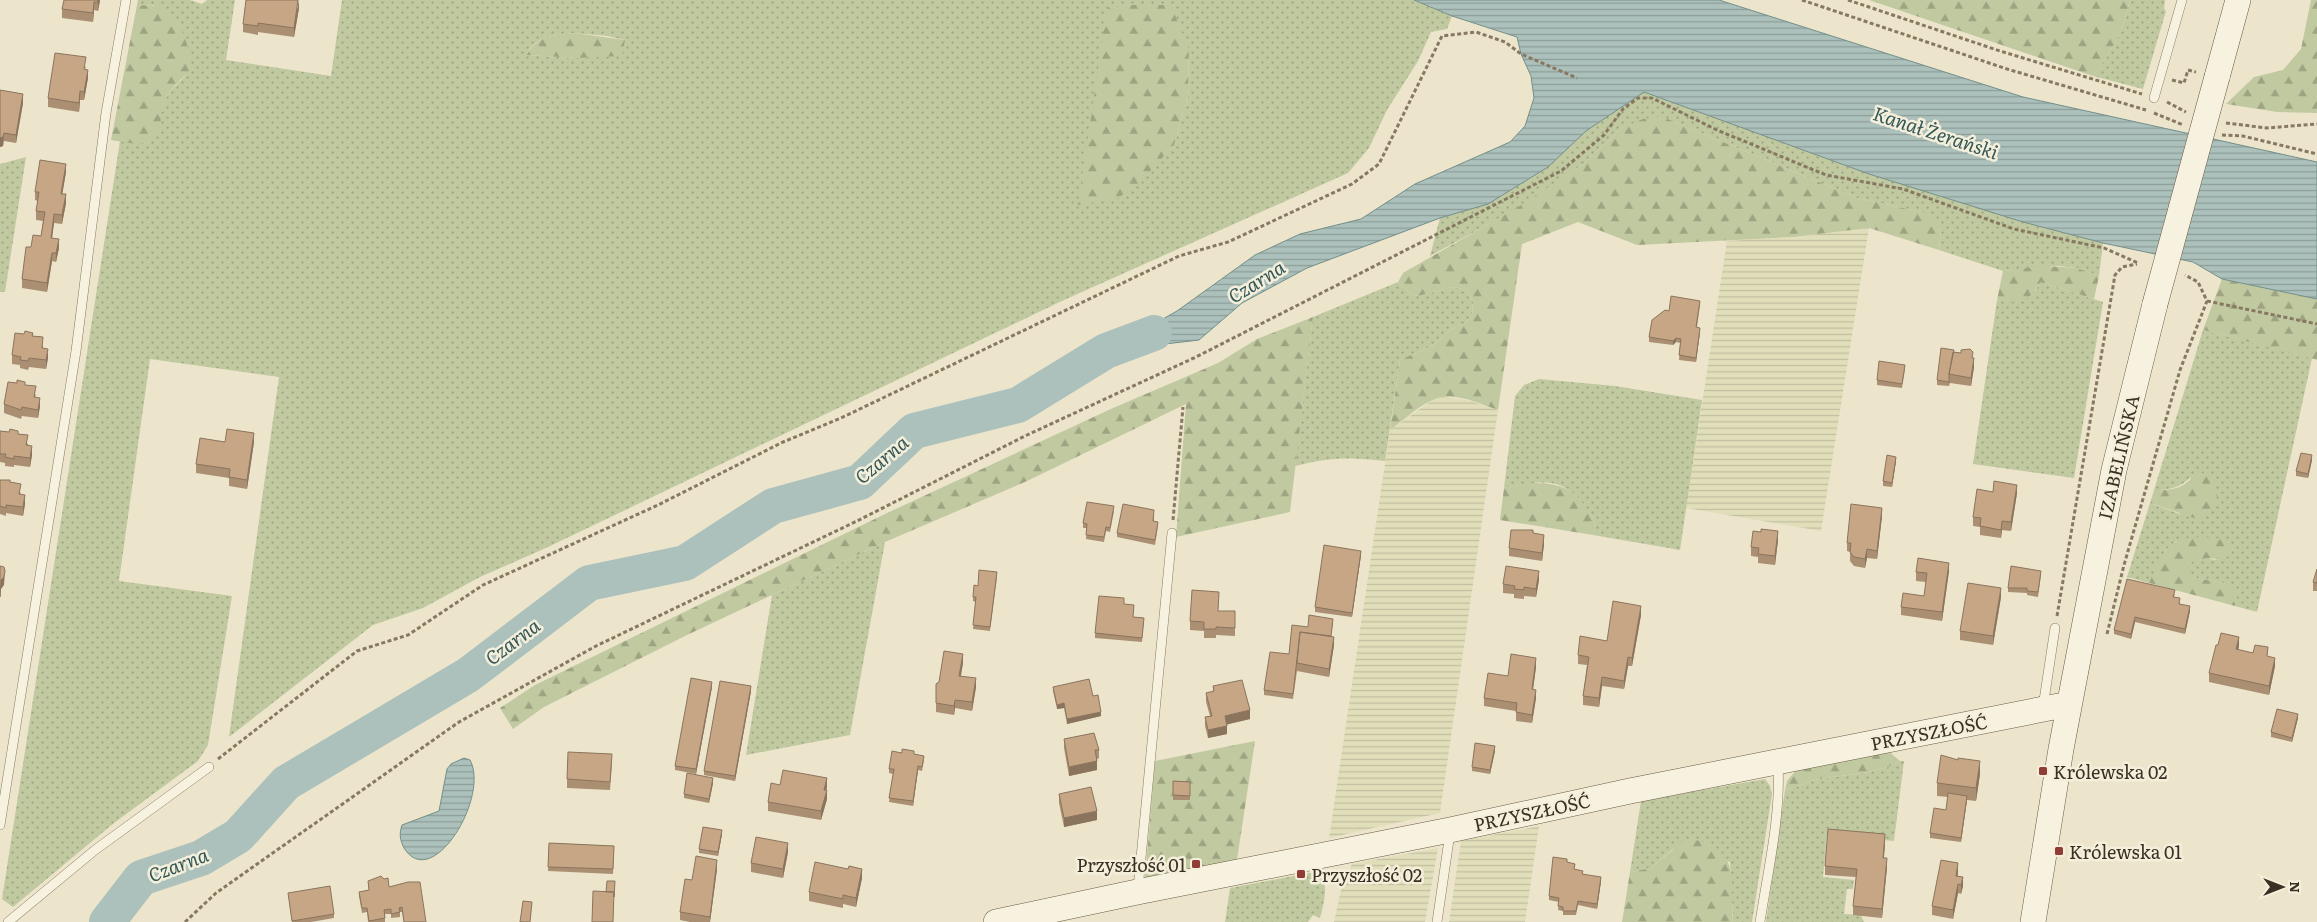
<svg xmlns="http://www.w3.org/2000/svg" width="2317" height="922" viewBox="0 0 2317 922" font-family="Literata,serif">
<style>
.farmland{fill:url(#farmland-rules)}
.green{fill:url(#green-dots);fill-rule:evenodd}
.forest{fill:url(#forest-firs)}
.water{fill:url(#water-rules);stroke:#738f8a}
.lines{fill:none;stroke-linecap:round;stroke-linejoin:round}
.river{stroke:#acc1bc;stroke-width:36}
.lane-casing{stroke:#877961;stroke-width:10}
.secondary-casing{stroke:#6a5a44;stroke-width:26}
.path{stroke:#877961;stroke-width:3;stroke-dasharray:4 2.5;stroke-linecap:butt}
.lane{stroke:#f7f2df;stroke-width:9}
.secondary{stroke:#f7f2df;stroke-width:25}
.secondary-bridge-casing{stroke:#6a5a44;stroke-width:26;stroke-linecap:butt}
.secondary-bridge{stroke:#f7f2df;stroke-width:25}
.wall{fill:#aa8f72}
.shaded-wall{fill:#8b745d}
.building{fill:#c6a685;stroke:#8b745d}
.poi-dot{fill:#913d36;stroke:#f4efdb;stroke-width:2}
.labels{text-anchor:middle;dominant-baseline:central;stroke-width:5;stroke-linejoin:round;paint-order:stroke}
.street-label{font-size:18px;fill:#3a3023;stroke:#f4efdb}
.poi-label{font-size:18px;fill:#3a3023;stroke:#f4efdb;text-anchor:start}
.water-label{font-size:19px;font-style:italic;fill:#345758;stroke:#f4efdb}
</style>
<defs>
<pattern id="farmland-rules" width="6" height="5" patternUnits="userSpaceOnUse" patternTransform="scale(1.25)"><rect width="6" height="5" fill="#e1deba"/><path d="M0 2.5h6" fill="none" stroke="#c2bfa0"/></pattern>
<pattern id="green-dots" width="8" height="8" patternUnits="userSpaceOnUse" patternTransform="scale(1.25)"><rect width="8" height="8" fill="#c1c9a0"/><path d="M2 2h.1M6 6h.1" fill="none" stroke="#9ea482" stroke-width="1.8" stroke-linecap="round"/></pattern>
<pattern id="forest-firs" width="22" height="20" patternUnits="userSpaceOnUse" patternTransform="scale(1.25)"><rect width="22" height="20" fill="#c1c9a0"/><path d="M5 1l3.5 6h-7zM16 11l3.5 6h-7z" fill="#9ea482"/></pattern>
<pattern id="water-rules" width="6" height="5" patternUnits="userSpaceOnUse" patternTransform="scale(1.25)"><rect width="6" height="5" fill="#acc1bc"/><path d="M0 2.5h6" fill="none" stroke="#8d9d98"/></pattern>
</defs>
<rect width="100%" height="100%" fill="#ece5cc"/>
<path class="farmland" d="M1869,228L1821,531L1686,508L1727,241L1793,237Z
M1443,397L1467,400L1498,410L1440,813L1329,838L1390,430L1434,399Z
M1539,826L1525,922H1449L1461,841Z
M1438,848L1425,922H1334L1341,890L1352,864Z"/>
<path class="green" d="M138,0H190L202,4L207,0H235L226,60L331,76L342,0H1413L1452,16L1447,29L1431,32L1418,61L1387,110L1369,148L1348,173L1064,300L548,547L480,577L423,608L373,625L229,737L279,377L150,359L119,581L232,596L208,745L198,761L114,823L13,907L2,899L120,141C163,148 152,135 163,104C167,92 177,85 185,76L188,48L176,21L154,5H137ZM575,33L607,36L625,40L577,58L526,55C537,34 554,36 575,33ZM1189,50L1188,97L1174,145L1160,159Z
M2130,0H2165L2164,9L2166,11L2143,89L2093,76C2114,48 2122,34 2130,0Z
M1644,92L1869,174L2023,222L2103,243L2099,276L2077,268L2058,266L2003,271L1939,250L1941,229L1922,212L1857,198L1668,119L1623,127L1582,165L1518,208L1430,256L1440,218L1488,204L1548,167L1586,131Z
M26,157L5,292H0V164Z
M1398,282L1410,293L1418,296L1453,287L1467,290L1473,302L1472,316L1464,324L1450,330L1434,345L1400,360L1385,461C1349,457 1331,457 1295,466L1313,317Z
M2041,282L2103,302L2074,478L1973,464L1997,300C2021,304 2028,302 2041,282Z
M2203,330L2312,358L2257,612L2235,606L2237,598L2224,583L2190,577L2187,571L2188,564L2199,558L2218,560L2176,541L2165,551L2149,583L2127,577L2150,503L2180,514L2191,477C2180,488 2169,490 2154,490Z
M1539,379L1615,386L1702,400L1680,550L1593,535L1595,521C1568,478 1552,478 1504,488L1515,396L1524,385Z
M885,542L850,735L746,755L772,595Z
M1900,761H1904L1894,841L1827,835L1823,877L1854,880L1853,889H1847L1844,914L1861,915L1864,922H1766L1785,790C1795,788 1802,784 1811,781C1837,774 1880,775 1900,761Z
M1765,779L1770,786L1772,794L1752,922H1733L1730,862L1673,849L1651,868L1630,872L1641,801Z
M1320,871C1329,887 1324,902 1320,918L1313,915L1308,922H1225L1230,888Z"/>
<path class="forest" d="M1869,0H2130C2122,34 2114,48 2093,76Z
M2311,0H2317V113L2277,112L2226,104L2254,77L2283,70L2301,49Z
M137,5C145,6 153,4 161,7C180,15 191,49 191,68C183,80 169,88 164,102C160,110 162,120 159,129C152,151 127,142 111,140Z
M1133,5H1171L1189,50L1188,97L1174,145L1139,183L1118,198L1078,205L1107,8Z
M575,33L625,40L622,56L577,58L526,55C539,34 552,36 575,33Z
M1656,117L1668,119L1857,198L1922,212L1937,218L1941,229L1939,250L1869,228L1793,237L1637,245L1578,222L1522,244L1498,410C1480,404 1454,391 1435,399C1419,405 1404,420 1390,430L1400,360L1434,345L1450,330L1464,324L1472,316L1473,302L1467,290L1453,287L1418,296L1410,293L1398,282L1403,273L1518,207L1582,165L1623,127L1643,119Z
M2044,266L2077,268L2099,276L2094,299L2041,282C2026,303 2023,305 1997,300L2003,271Z
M2222,279L2317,299V360L2203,330Z
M1313,317L1290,512L1176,537L1186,404L1025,482L885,542L687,635L544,707L513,729L500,708L535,685L885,514L1113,408L1218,363L1257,339Z
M2200,472C2227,483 2219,508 2197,519L2150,503L2154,490C2163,490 2175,490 2183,485C2190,481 2193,476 2200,472Z
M1528,483C1566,483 1575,489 1595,521L1593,535L1500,520L1504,488Z
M2185,538C2196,538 2244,533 2230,556C2212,562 2205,554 2189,564L2188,571L2191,577L2224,583L2234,588L2237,598L2235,606L2149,583C2158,564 2163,544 2185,538Z
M1255,741L1237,860L1145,878L1155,761Z
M1887,750L1900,761C1880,775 1837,774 1811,781C1802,784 1795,788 1785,790L1787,781L1797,769Z
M1696,840C1743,851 1729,884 1733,922H1622L1630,872L1651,868L1682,842Z"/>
<path class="water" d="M1414,0H1719L2023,97L2317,162V299L2222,279L2193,262L2103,243L2023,222L1869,174L1644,92L1586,131L1548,167L1488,204L1440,218L1307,268L1242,303L1199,340L1106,351L1177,311L1255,255L1300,234L1361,219L1415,184L1510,142L1525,126L1534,98L1531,76L1521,54L1517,37L1452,16Z
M464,758L470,760C490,797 432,893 404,848C400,840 399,834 402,825L439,811L447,769L451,764Z"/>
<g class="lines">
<path class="river" d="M107,922L141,878L201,858L238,836L286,783L468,675L589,583L685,563L773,506L860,482L914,431L1018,405L1106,351L1154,333"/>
<defs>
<path id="lane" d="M2154,98L2182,0
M2043,707L2055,628
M0,825L76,351L106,113L126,0
M1138,889L1172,533
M8,922L95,850L209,767
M1437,922L1450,833
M1760,922C1768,870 1781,816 1778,764"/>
<path id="secondary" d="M2217,77L2238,0
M996,922L1137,892L1450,830L1630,791L2069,704
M2033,922L2061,749L2114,470L2155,304"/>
</defs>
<use href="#lane" class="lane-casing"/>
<use href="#secondary" class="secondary-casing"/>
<path class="path" d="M1802,0L2007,69L2146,110
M1848,0L2000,51L2142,94
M2172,80L2184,83L2188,70L2196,72
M2167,102L2186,112
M2154,113L2183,125
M2226,123L2267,128L2317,124
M2222,135L2243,136L2317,154
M2207,301L2317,324
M1173,520L1183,407
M2057,616L2115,275L2122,267L2137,264
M2107,634L2124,565L2180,370L2207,301L2198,282L2185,275
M218,759L357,651L408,635L483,585L658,505L783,442L841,418L1179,256L1228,242L1352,184L1379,164L1442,36L1476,32L1505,42L1521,54L1577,78
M185,922L216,893L459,722L596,646L857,521L1027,435L1196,357L1561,171L1604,135L1623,109L1638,98H1652L1717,130L1826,175L1903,189L2014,229L2104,248L2138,263"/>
<use href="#lane" class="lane"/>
<use href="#secondary" class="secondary"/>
<defs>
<path id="secondary-bridge" d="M2155,304L2217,77"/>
</defs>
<use href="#secondary-bridge" class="secondary-bridge-casing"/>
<use href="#secondary-bridge" class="secondary-bridge"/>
</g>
<path class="wall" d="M100,0L98,11L94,10L93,22L62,18V9Z
M299,8L294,37L258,32V35L243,32V24Z
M86,66L85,69L88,78L84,100H80L79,112L48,107V98Z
M0,90L23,103L16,143L4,141L3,146L0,147Z
M66,172L62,194L66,203L62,224L54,223L52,238L59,248L56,262L52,261L47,292L22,288V279L31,247L41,236L43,221L36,220V211L38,201L35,200V192Z
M1700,305L1697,327L1700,332L1696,362L1679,360L1680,343L1676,342L1673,345L1649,342V337L1669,311Z
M33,336L43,346V348L48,358L46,369L29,367L28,370L20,368V365L12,364V355Z
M1954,352L1973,358L1974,367L1971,386L1950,383L1949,386L1937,385V380Z
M1905,369L1902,388L1877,385V380Z
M25,385L36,395L35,397L40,406L38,418L22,416L21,419L4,413V404Z
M0,431L18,434L28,444V446L32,455L30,467L14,465V467L5,466V463L0,462Z
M225,442H254L247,489L229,486V478L196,473V464Z
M2312,460L2308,478L2296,476V471Z
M1896,461L1892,487L1883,486V481Z
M0,480L21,493L20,495L25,504L23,516L6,513V516L0,514Z
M1993,492L2017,493L2011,531L2002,530L2001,538L1980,535V527L1973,526V517Z
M1114,511L1110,532L1106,531L1104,542L1086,539L1087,528H1083V523Z
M1154,514V521L1158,526L1155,545L1117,537V533Z
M1882,516L1877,559L1867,558L1865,568L1854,566L1850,561V552L1847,551V543Z
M1533,533L1544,544L1542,561L1509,556V548Z
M1778,540L1775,565L1758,563V557L1751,556V547Z
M1361,555L1352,617L1315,612V607Z
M2317,569V591H2313V582Z
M1949,571L1942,621L1901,615V607L1924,596L1926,582L1916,581V572Z
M2041,575L2038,597L2027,595V593L2008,592V588Z
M997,577L990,631L973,629L976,602L973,601V597L978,586Z
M1539,580L1536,597L1524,596V599L1514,598V594L1503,593V584Z
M2175,594L2174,597L2180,603V604L2190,611L2185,634L2135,622L2131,639L2114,634V630Z
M2001,597L1993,645L1960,640V631Z
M1124,604L1133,617L1144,618L1142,642L1095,638V633Z
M1219,611H1235V636L1216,635V638H1204V631L1190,630V621Z
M1641,615L1632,666H1628L1624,689L1602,686L1599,707L1583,705V696L1587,665L1578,664V655L1607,641Z
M1333,623L1331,636L1334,645L1329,677L1297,671L1293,699L1264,695V690L1308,627Z
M2239,646L2238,650L2268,656L2275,666L2269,695L2209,682V673Z
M963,663L961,676L976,687L972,711L955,708L954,715L936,712V684Z
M1536,667L1533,689L1536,698L1532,723L1516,721V711L1484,706V698L1508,676Z
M1213,686L1250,719L1227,724V734L1208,738L1205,726V717L1210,716L1206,702V693L1213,692Z
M712,687L696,774L675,770V766Z
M1053,687L1101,716L1067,724L1064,708L1057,709L1053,691Z
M751,691L735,781L704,775V771Z
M2298,718L2292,742L2271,737V732Z
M1064,739L1099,750V758L1097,759V770L1069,776L1064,748Z
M1495,751L1490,774L1472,771V767Z
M914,755L924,760L922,771L918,770L913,806L889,802L893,774L889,773V769Z
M612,763L610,790L567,788V779Z
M1980,774L1976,801L1967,800L1961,842L1930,838V833L1946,810L1948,797L1937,796V783Z
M1173,781L1190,782V800H1173Z
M713,783L709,803L684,798V794Z
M780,785L827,787L826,790L827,799L821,820L768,811V802Z
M1059,794L1097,820L1064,827L1059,803Z
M722,834L718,856L699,853V849Z
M549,843L614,846L613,874L548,871Z
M1885,843L1884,858L1887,867L1882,918L1853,915V906L1856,877L1825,875V866Z
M788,852L783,878L751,872V863Z
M1567,862L1575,870L1583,874L1601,881L1597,909L1578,905L1576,915H1563V911L1558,910L1559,902L1549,900V896Z
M717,869L710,922H690L680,920V912L692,880Z
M848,869L862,878L856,907L843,904V908L809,901V892Z
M1958,872V877L1963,886L1961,894L1958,893L1953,919L1932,915V906Z
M368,881L389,887L426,922H404L402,912H400V917L391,918V914H385V922H368L367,912L362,913L359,896V892L369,890Z
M288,893L334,914V918L311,922H292Z"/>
<path class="shaded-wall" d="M98,0H100L98,11Z
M299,0V8L294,37V28Z
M94,2V10L93,22V13Z
M88,70V78L84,100V92Z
M80,91V100L79,112V103Z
M23,94V103L16,143V135Z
M4,133L3,146L0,147V138Z
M66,164V172L61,202V194Z
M66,194V203L62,224V215Z
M54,214V223L51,246V238Z
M59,239V248L56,262V253Z
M52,253V261L47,292V283Z
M1700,328V332L1696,362V358Z
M1676,338V342L1673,345V341Z
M48,349V358L46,369V360Z
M1974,358V367L1971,386V378Z
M40,398V406L38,418V410Z
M254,433V442L247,489V480Z
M32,446V455L30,467V458Z
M2312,455V460L2308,478V474Z
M1896,457V461L1892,487V483Z
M2017,485V493L2011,531V522Z
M25,495V504L23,516V507Z
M1882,508V516L1877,559V551Z
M2002,521V530L2001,538V530Z
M1778,531V540L1775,565V556Z
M1544,535V544L1542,561V553Z
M1867,549V558L1865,568V559Z
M1361,551V555L1352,617V613Z
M1949,563V571L1942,621V612Z
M5,571L4,585L1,589V580Z
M1539,571V580L1536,597V589Z
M2001,588V597L1993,645V636Z
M1641,606V615L1632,666V658Z
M2190,606V611L2185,634V629Z
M2135,617V622L2131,639V634Z
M1334,637V645L1329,677V669Z
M2239,637V646L2236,658V649Z
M963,654V663L959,684V676Z
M1628,657V666L1624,689V681Z
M1536,658V667L1532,697V689Z
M2275,658V666L2269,695V686Z
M1602,677V686L1599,707V698Z
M976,678V687L972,711V702Z
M712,682V687L696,774V769Z
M751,686V691L735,781V776Z
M1536,690V698L1532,723V715Z
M955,700V708L954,715V706Z
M1064,703V708L1057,709V705Z
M1250,710V719L1225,725V716Z
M1101,712V716L1067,724V719Z
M2298,714V718L2292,742V738Z
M1227,726V734L1208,738V730Z
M1495,746V751L1490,774V770Z
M1097,761V770L1069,776V767Z
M1980,761V774L1976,801V788Z
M918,766V770L913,806V801Z
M713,778V783L709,803V799Z
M827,778V787L824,798V790Z
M827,790V799L821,820V811Z
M1967,796V800L1961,842V838Z
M1097,811V820L1064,827V818Z
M722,830V834L718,856V852Z
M1885,834V843L1883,867V858Z
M788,843V852L783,878V869Z
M1887,858V867L1882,918V909Z
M717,860V869L710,922V917Z
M1958,863V872L1956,885V876Z
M862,869V878L856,907V898Z
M1601,877V881L1597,909V904Z
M1963,877V886L1961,894V885Z
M1958,884V893L1953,919V910Z"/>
<path class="building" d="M64,0H98V2H94L93,13L62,9Z
M246,0H298L294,28L258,23V26L243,24Z
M55,53L86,57L84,69L88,70L84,92L80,91L79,103L48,98Z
M0,90L23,94L16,135L4,133L3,137L0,138Z
M40,160L66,164L61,194H66L62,215L54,214L51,238L59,239L56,253H52L47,283L22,279L26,247H31L33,235L41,236L45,212L36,211L39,192H35Z
M1671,296L1700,301L1696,327L1700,328L1696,358L1679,355L1681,339L1676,338L1673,341L1649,337L1652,320L1665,310L1669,311Z
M25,331L33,333L32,336L43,337L42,348L48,349L46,360L29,358L28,361L20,360L21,357L12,355L15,333L24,334Z
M1941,348L1954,350L1949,374V382L1937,380Z
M1970,349L1973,352L1972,358H1974L1971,378L1949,374L1953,352L1961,353V350Z
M1879,361L1905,365L1902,384L1877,380Z
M17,380L25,382V385L36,386L34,397L40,398L38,410L22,407L21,410L4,404L8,382L17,383Z
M10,429L18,431V434L28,435L26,445L32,446L30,458L14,456V459L5,457L6,454H0V431L9,432Z
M227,429L254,433L247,480L229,477L230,469L196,464L200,438L225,442Z
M2301,453L2312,455L2308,474L2296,471Z
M1887,455L1896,457L1892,483L1883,481Z
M0,480H10V482L21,484L19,494L25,495L23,507L6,505V508L0,506Z
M1994,481L2017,485L2011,522L2002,521L2001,530L1980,526L1981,518L1973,517L1977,489L1993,492Z
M1087,502L1114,506L1110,528L1106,527L1104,537L1086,535L1087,524L1083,523Z
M1123,504L1154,510L1153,521L1158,522L1155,540L1117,533Z
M1851,504L1882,508L1877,551L1867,549L1865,559L1854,557L1850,552L1851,543H1847Z
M1761,529L1778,531L1775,556L1758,554L1759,548L1751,547L1753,531L1761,532Z
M1511,530H1533V533L1544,535L1542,553L1509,548Z
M1324,545L1361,551L1352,613L1315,607Z
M1918,558L1949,563L1942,612L1901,607L1903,593L1924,596L1927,573L1916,572Z
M0,566L4,567L5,571L4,577L1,580L0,597Z
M1506,566L1539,571L1536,589L1524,587V590L1514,589L1515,586L1503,584Z
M2011,566L2041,571L2038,592L2027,591V588H2008Z
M2317,569V583L2313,582Z
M979,570L997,572L990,627L973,625L976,597H973L974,585L978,586Z
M2127,579L2175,590L2173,597L2180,598L2179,604L2190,606L2185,629L2135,617L2131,634L2114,630Z
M1968,583L2001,588L1993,636L1960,631Z
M1192,590L1219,592L1218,611H1235V628L1216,627V629H1204V622L1190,621Z
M1099,596L1124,598V604L1134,605L1133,617L1144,618L1142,638L1095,633Z
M1613,601L1641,606L1632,658L1628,657L1624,681L1602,677L1599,698L1583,696L1589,657L1578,655L1580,636L1607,641Z
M1309,615L1333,619L1331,636L1300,632L1293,694L1264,690L1270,652L1289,654L1292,625L1308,627Z
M1300,632L1334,637L1329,669L1297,663Z
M2221,633L2239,637L2236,649L2253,653L2255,645L2268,647L2267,656L2275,658L2269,686L2209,673L2216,645H2218Z
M944,651L963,654L959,676L976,678L972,702L955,700L954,706L936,703V684L939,682Z
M1511,654L1536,658L1532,689L1536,690L1532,715L1516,712L1517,703L1484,698L1488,673L1508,676Z
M691,678L712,682L696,769L675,766Z
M1089,679L1093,696L1098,695L1101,712L1067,719L1064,703L1057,705L1053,687Z
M1242,680L1250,710L1225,716L1227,726L1208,730L1205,717L1212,716L1206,693L1214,691L1213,686Z
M720,681L751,686L735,776L704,771Z
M2277,709L2298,714L2292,738L2271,732Z
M1094,733L1099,750H1095L1097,761L1069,767L1064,739Z
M1475,743L1495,746L1490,770L1472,767Z
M902,749L914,751V754L924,756L922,767L918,766L913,801L889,798L894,769H889L892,751L902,753Z
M568,752L612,754L610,782L567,779Z
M1941,755L1958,760V758L1980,761L1976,788L1937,783Z
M783,770L827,778L824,790H827L821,811L768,802L771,783L780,785Z
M687,773L713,778L709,799L684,794Z
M1173,781L1190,782V796L1173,795Z
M1091,787L1097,811L1064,818L1059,794Z
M1948,793L1967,796L1961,838L1930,833L1934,808L1946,810Z
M703,827L722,830L718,852L699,849Z
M1828,829L1885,834L1883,858H1887L1882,909L1853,906L1857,869L1825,866Z
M756,837L788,843L783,869L751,863Z
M549,843L614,846L613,869L548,867Z
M696,856L717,860L710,917L680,912L685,879L692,880Z
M1553,857L1567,859V862L1575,864L1574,869L1583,871L1582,874L1601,877L1597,904L1578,901L1576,911H1563V907L1558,906L1559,898L1549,896Z
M1941,860L1958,863L1956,876L1963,877L1961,885L1958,884L1953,910L1932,906Z
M815,862L848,869L849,866L862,869L856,898L843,895V899L809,892Z
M381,876L384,879L388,878L389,887L408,882H420L426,922H404L402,907L399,908L400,912L391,914V909L384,910L385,918L369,921L367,908H362L359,892L369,890L368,881Z
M607,881H615L614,897V892H606Z
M330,886L334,914L292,921L288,893Z
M593,891L614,892L613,922H592Z
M523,901L532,902L530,922H520Z"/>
<g class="poi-dot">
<rect x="2038" y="766" width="10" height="10" rx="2.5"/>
<rect x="2054" y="846" width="10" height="10" rx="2.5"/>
<rect x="1191" y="859" width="10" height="10" rx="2.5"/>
<rect x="1296" y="869" width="10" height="10" rx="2.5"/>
</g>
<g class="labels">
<g class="street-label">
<text transform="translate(2118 457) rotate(-77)">IZABELIŃSKA</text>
<text transform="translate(1929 732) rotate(-11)">PRZYSZŁOŚĆ</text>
<text transform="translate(1532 812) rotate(-12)">PRZYSZŁOŚĆ</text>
</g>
<g class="poi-label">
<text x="2053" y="771">Królewska 02</text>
<text x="2069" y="851">Królewska 01</text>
<text x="1186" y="864" text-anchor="end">Przyszłość 01</text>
<text x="1311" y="874">Przyszłość 02</text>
</g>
<g class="water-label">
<text transform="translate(1936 132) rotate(18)">Kanał Żerański</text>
<text transform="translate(1256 281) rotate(-32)">Czarna</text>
<text transform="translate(881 459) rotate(-40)">Czarna</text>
<text transform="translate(512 641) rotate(-37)">Czarna</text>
<text transform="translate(178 864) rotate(-21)">Czarna</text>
</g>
</g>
<g transform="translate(2282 887) rotate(90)" stroke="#f4efdb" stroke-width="4" paint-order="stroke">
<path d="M0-4L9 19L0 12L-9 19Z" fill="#3a3023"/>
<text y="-8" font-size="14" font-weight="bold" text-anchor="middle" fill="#3a3023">N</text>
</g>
</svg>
